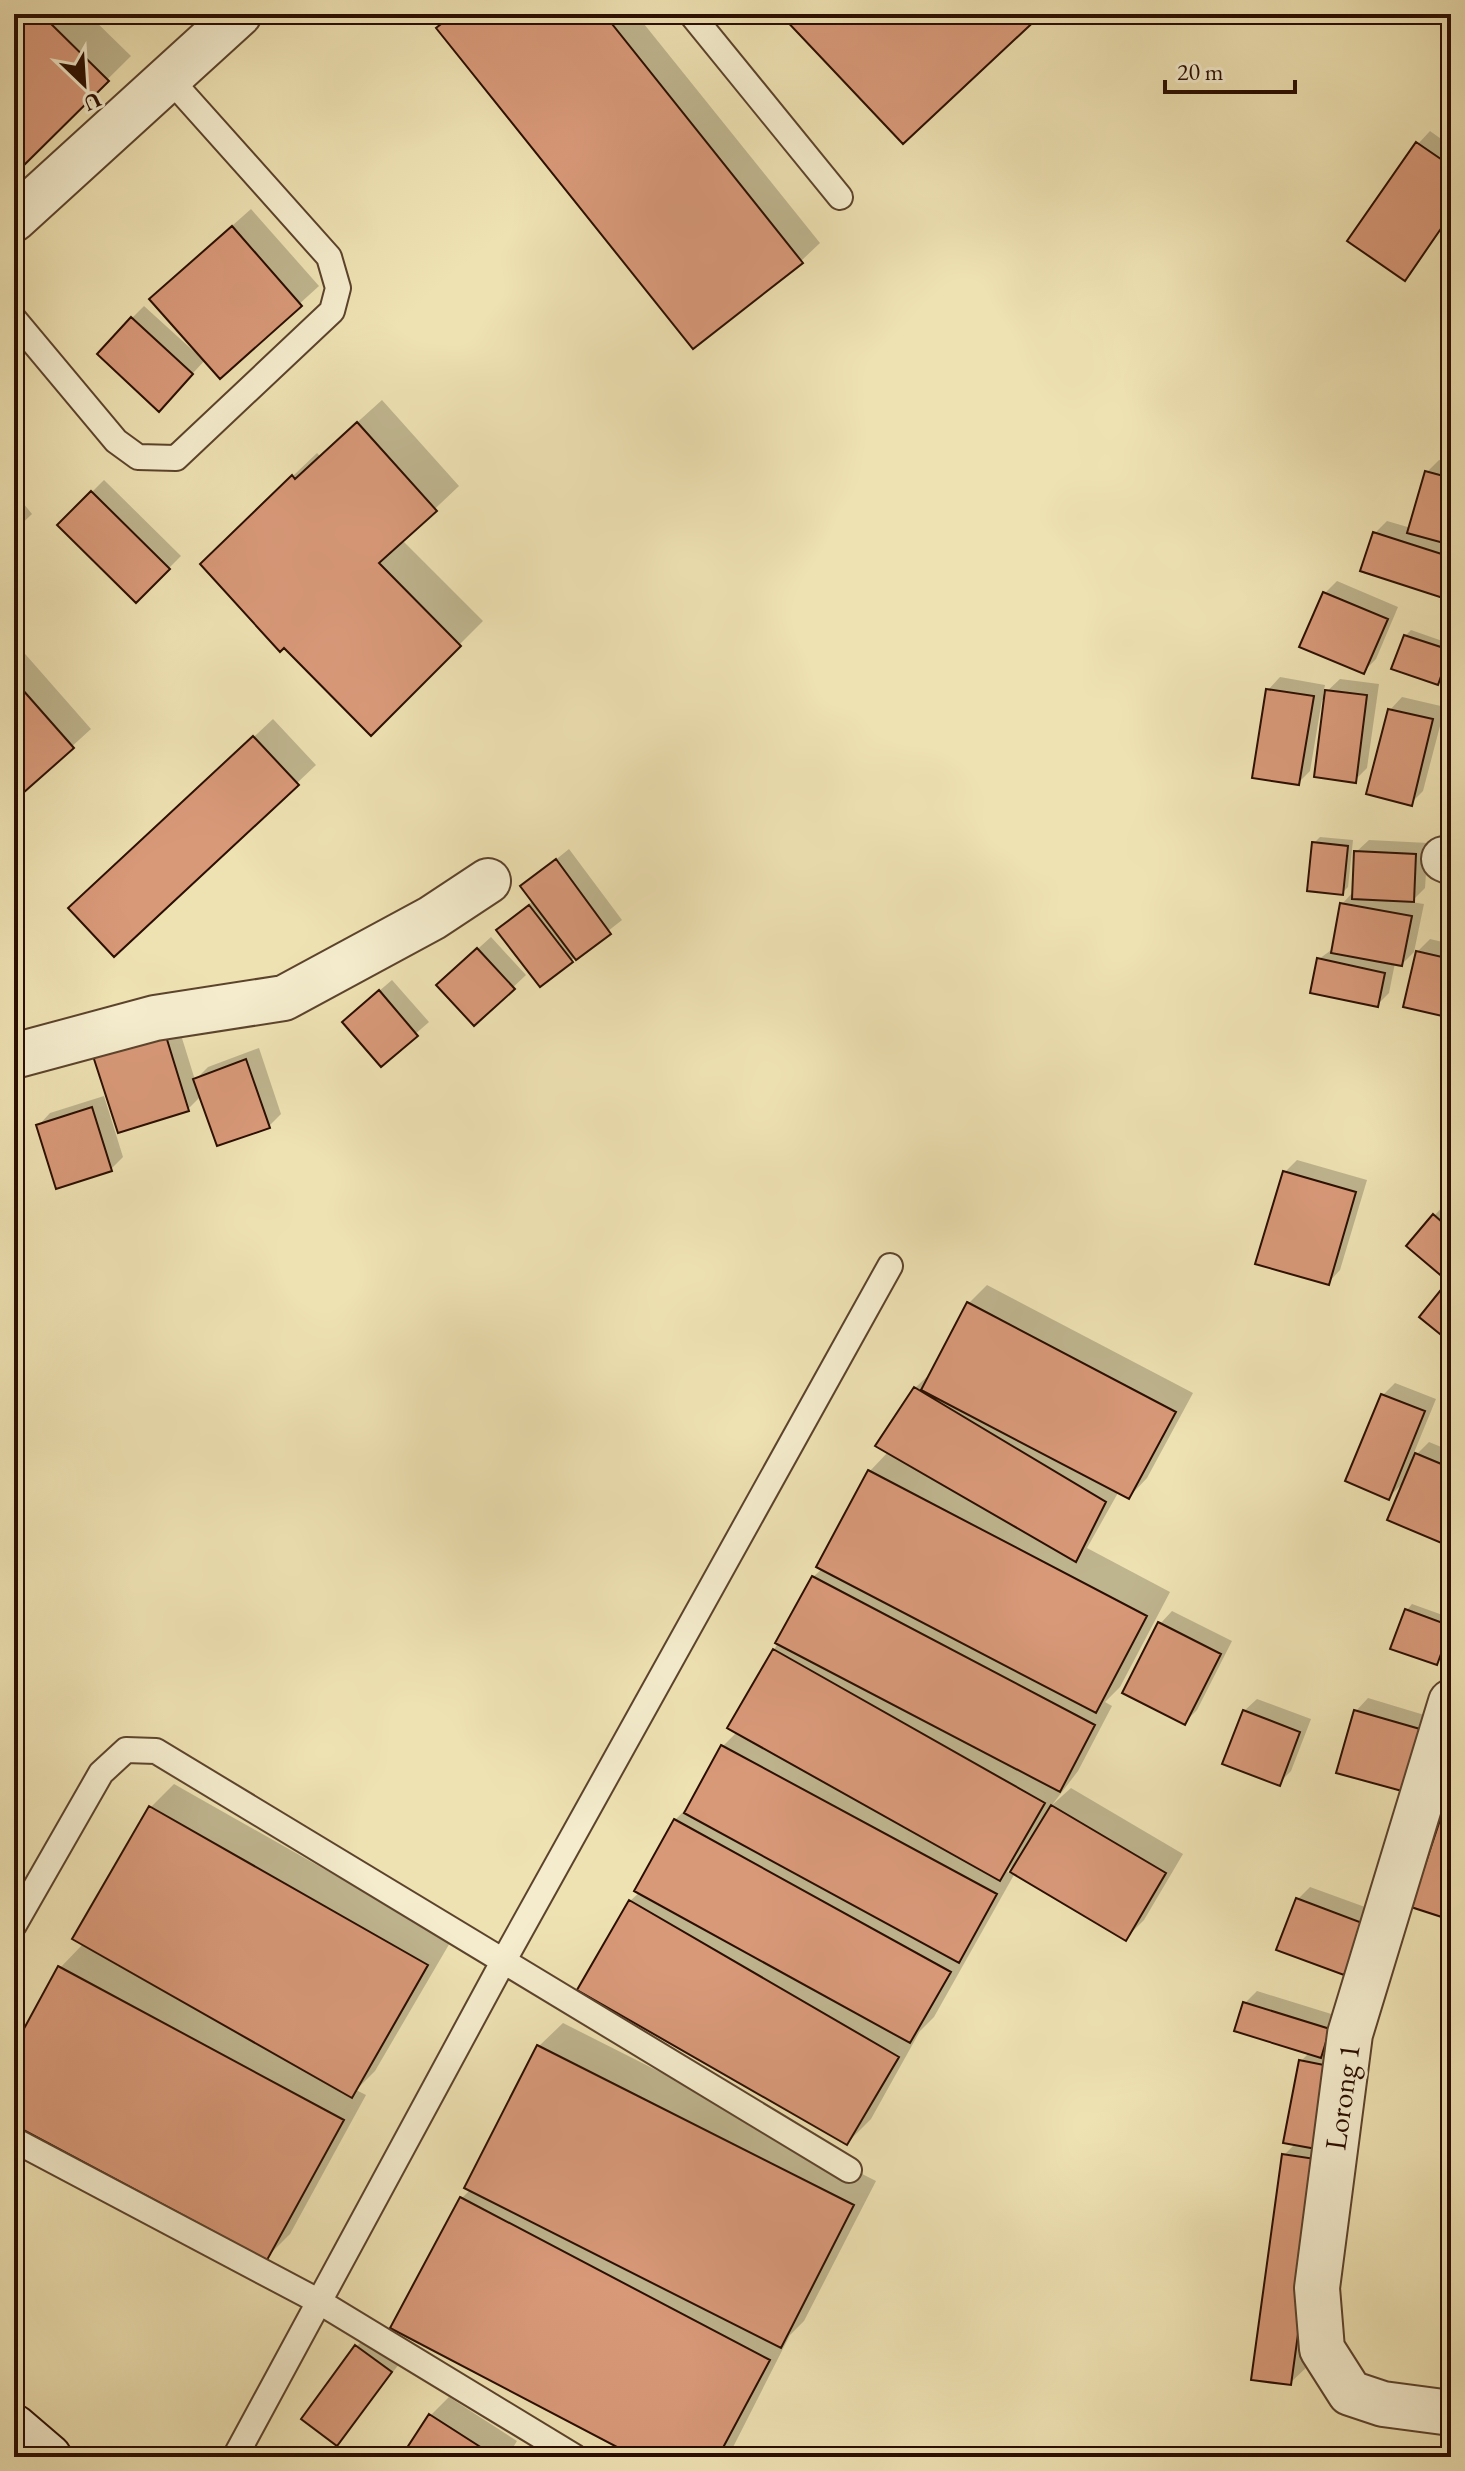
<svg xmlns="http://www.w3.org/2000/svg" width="1465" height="2471" viewBox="0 0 1465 2471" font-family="'EB Garamond',serif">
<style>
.shadow{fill:#0003;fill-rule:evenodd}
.building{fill:#d89979;stroke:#2b0e00;stroke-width:2}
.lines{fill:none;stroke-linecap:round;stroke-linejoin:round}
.lane-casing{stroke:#5c432c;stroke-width:28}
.street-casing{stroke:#5c432c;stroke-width:48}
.secondary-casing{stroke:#2b0e00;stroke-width:48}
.lane{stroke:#f4eccd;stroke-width:24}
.street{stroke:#f4eccd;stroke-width:44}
.secondary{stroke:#f4eccd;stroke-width:44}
.labels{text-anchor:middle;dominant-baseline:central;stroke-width:6;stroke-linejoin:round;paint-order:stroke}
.street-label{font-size:30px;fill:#2b0e00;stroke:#f4eccd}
</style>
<rect width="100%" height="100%" fill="#eee1b2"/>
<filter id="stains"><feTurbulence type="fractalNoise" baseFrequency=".0025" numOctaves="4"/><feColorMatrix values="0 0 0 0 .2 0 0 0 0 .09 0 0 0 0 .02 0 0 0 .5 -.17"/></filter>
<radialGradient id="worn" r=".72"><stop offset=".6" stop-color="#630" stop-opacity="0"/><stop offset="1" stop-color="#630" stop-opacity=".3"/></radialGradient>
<path class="shadow" d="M14,14H88L131,56L14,172Z
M453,14H636L820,243L801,261L439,28Z
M1430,131L1451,146V217L1405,278L1418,144Z
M251,209L319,286L220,376L206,359L171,397L132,318L144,306L199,356L170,281Z
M382,400L459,486L402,540L483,621L371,733L226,540L317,453L320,456Z
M1439,460L1451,463V587L1442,596L1375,533L1387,521L1411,528L1427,472Z
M104,480L181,556L136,601L59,525Z
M14,492L32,514L14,531Z
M1337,581L1398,607L1376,659L1363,672L1325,593Z
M1411,630L1451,644L1443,677L1438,683L1405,636Z
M19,647L91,729L14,799V652Z
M1280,677L1325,685L1323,695L1340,679L1379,684L1367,768L1355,780L1326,700H1322L1310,771L1298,783L1268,690Z
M1402,697L1445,707L1423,791L1411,803L1390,710Z
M273,719L316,765L297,783L89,890Z
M1320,837L1353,840L1348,887L1342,893L1314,843Z
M1369,840L1428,843L1425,888L1411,902L1424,904L1414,952L1402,964L1395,963L1389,993L1377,1005L1319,959L1334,948L1342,904L1354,891L1356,852Z
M569,849L622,920L541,984L499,930L534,900L523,886Z
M491,937L526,975L474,1024L451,973Z
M1430,939L1451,944V1015L1417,952Z
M392,980L429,1022L381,1064L357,1010Z
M177,1022L195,1080L208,1067L259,1048L281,1114L269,1126L201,1096L188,1109L96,1057Z
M104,1096L123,1157L111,1169L38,1126L50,1113Z
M1297,1160L1367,1180L1340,1270L1328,1283L1285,1172Z
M1446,1203L1451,1207V1282L1434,1216Z
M14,1263L21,1264L14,1311Z
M987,1285L1193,1393L1147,1478L1129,1497L1119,1491L1087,1548L1170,1592L1120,1687L1105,1702L1112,1706L1078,1771L1052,1805L1071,1788L1183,1854L1144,1920L1126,1938L1015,1873L934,2017L920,2031L871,2119L847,2143L630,1901L640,1892L675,1820L691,1804L723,1746L738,1731L774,1650L813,1577L823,1568L819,1566L870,1471L889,1451L915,1388L934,1370L969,1303ZM1018,1860L1012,1874L1007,1872Z
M1395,1383L1436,1399L1411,1460L1429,1442L1451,1451V1545L1406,1480L1389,1497L1383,1395Z
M1412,1604L1451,1618V1634L1436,1663L1407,1610Z
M1172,1611L1232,1641L1197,1710L1185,1722L1160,1624Z
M1368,1698L1431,1717L1413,1777L1356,1711Z
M1257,1699L1311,1719L1291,1771L1279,1783L1244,1711Z
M174,1784L451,1941L375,2071L356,2090L366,2095L290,2234L266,2258L14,2123V2052L60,1968L84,1943L150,1808Z
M1310,1887L1376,1911L1356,1961L1344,1973L1298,1899Z
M1257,1991L1341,2017L1332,2043L1325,2051L1350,2056L1309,2365L1290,2383L1284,2155L1296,2143L1301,2061L1310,2052L1245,2003Z
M563,2023L876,2181L804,2321L790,2335L728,2457H641L462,2198L471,2189L539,2046Z
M369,2334L403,2359L337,2444L356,2347Z
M449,2397L517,2441L507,2457H403L431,2415Z"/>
<path class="building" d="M14,14H41L109,81L14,175Z
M454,14H604L803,263L693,349L436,28Z
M780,14H1042L903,144Z
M1416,142L1451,166V214L1405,281L1347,241Z
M232,226L302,306L220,379L149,299Z
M131,317L193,374L159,412L97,354Z
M357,422L437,511L379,563L461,646L371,736L284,648L280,652L200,564L292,475L295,479Z
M1425,471L1451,478V545L1407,533Z
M91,491L170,569L136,603L57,525Z
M1373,532L1451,557V574L1443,598L1360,571Z
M1323,592L1388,619L1364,674L1299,647Z
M1404,635L1450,650L1438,685L1391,669Z
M14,680L74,748L14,801Z
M1266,689L1314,696L1299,785L1252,778Z
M1325,690L1367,695L1356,783L1314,777Z
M1388,709L1433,719L1412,806L1366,794Z
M253,736L299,785L114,957L68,908Z
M1451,763V829H1447Z
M1312,842L1348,846L1343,895L1307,891Z
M1354,851L1416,854L1414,902L1352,899Z
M556,859L611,934L576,960L520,886Z
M1340,903L1412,916L1402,966L1331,953Z
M529,905L573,962L540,987L496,930Z
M477,948L515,989L474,1026L436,985Z
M1416,951L1451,959V1018L1403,1007Z
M1317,958L1385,973L1378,1007L1310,993Z
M379,990L418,1036L381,1067L342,1022Z
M165,1033L189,1111L118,1133L93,1056Z
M246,1059L270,1128L217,1146L193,1079Z
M92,1107L112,1171L56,1189L36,1125Z
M1283,1171L1356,1192L1329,1285L1255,1264Z
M1433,1214L1451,1230V1284L1406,1246Z
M1444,1286L1451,1292V1343L1419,1317Z
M967,1302L1176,1412L1129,1499L921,1390Z
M914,1387L1106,1502L1076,1562L875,1446Z
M1381,1394L1425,1411L1389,1500L1345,1481Z
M1415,1453L1451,1468V1547L1387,1520Z
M868,1470L1147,1616L1096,1713L816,1567Z
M812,1576L1095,1725L1060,1792L775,1643Z
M1405,1609L1451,1626L1437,1665L1390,1649Z
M1158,1622L1221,1654L1185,1725L1122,1693Z
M773,1649L1045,1803L1000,1881L727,1728Z
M1243,1710L1300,1732L1280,1786L1222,1764Z
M1354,1710L1420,1729L1402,1791L1336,1773Z
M721,1745L997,1894L959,1963L684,1813Z
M1051,1805L1166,1873L1126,1941L1010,1872Z
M149,1806L428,1965L352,2098L72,1939Z
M1444,1808L1451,1811V1920L1411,1907Z
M674,1819L951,1972L910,2043L634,1891Z
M1296,1898L1365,1924L1344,1975L1276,1950Z
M629,1900L899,2057L847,2145L577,1990Z
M58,1966L344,2120L267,2260L14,2125V2047Z
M1243,2002L1330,2029L1321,2058L1234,2031Z
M537,2045L854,2205L781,2348L464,2188Z
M1299,2060L1339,2068L1322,2150L1283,2143Z
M1282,2154L1322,2160L1291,2385L1251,2380Z
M460,2197L770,2360L718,2457H636L390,2328Z
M355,2345L392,2372L337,2446L301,2419Z
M429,2414L496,2457H401Z"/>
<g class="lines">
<defs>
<path id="lane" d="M691,14L840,197
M14,319L116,441L138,457L176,458L332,311L338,288L329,257L169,78
M14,1925L101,1773L126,1750L156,1751L849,2170
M14,2140L318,2301L575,2457
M235,2457L504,1960L890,1266"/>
<path id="street" d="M14,219L239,14
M1444,859L1451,862
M14,1056L155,1018L284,998L432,918L488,881
M1451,1702L1350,2034L1317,2288L1322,2349L1350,2393L1383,2404L1451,2413"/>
<path id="secondary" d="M14,2427L49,2457"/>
</defs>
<use href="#lane" class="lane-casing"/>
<use href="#street" class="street-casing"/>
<use href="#secondary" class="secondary-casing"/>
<use href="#lane" class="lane"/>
<use href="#street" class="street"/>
<use href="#secondary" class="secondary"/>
</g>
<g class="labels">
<g class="street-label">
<text transform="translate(1342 2097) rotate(-82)">Lorong 1</text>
</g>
</g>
<rect width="1465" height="2471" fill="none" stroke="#eee1b2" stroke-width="48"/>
<rect x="16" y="16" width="1433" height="2439" fill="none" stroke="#2b0e00" stroke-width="4"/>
<rect x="24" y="24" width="1417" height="2423" fill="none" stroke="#2b0e00" stroke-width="2"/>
<g transform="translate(84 84) rotate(155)" stroke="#f4eccd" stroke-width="6" paint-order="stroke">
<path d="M0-6L14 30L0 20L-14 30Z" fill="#2b0e00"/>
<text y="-12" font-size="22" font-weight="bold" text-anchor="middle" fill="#2b0e00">U</text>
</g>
<path d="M1165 80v12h130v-12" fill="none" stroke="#2b0e00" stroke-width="4"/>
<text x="1177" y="80" font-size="24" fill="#2b0e00" stroke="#f4eccd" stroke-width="6" paint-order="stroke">20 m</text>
<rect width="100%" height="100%" filter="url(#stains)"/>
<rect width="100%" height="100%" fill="url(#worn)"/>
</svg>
